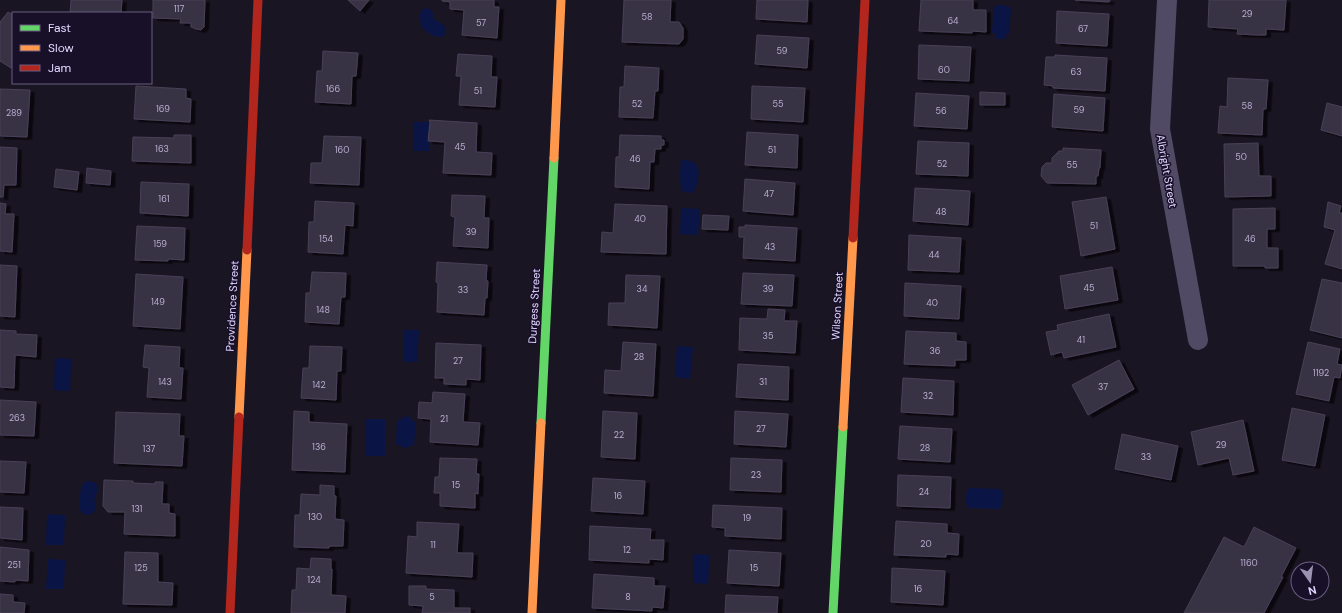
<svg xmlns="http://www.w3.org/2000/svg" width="1342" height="613" viewBox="0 0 1342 613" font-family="'DM Sans',sans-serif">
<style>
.water{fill:#0a1546}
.building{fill:#393345;stroke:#484057;filter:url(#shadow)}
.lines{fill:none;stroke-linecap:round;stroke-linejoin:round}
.street{stroke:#504a64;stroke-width:20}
.fast{stroke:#63d668;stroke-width:9}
.slow{stroke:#ff974d;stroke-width:9}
.jam{stroke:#b3261e;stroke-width:9}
.labels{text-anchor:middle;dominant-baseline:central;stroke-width:3;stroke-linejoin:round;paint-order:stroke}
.number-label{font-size:9px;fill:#b8aed0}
.street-label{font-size:11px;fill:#e2d7ff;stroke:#180f29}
</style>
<defs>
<filter id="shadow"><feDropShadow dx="4.5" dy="2.5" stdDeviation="0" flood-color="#0009"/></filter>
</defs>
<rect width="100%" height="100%" fill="#1a1523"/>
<path class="water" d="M997,5L1008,6L1011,9L1009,33L1006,35L1005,39H996V35L992,32L994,7Z
M425,8C432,9 434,13 434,19L445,26L446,32L443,37L433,36L421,27C421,19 417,13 425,8Z
M414,122H430L429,151H413Z
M681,160C703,159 700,175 695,190L691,193L681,191L680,175Z
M681,208L700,209L698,235L680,234Z
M403,330H419L417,362H403Z
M677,346L693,347L690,379L675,377Z
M55,358L71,359L70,391L54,390Z
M406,416L412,418V421H416L414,445L405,448L396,444L397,420H401L402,418Z
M366,419H385V456H365Z
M86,481H89L96,483L98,490L94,500C98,507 96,514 87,515L81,512L79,506L81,486Z
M969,488L1000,489L1003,493L1002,506L999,509L968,508C965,501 965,494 969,488Z
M47,514L65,515L64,545H46Z
M694,554L710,555L708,584L693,583Z
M48,559L65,560L64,589H46Z"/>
<path class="building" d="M71,0H122L121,13H70Z
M153,0H205L204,27L201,30L196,29L191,27V23H180L181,19L153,18Z
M348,0H369L360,11Z
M442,0H494V7H499L497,38L462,35L464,10L450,9V2L442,1Z
M624,0H671L670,22H679L683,28V39L679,44L622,42Z
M757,0H808L807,22L756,19Z
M921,0H973V10H986V32L972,31V33L919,31Z
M1075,0H1110L1109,2Z
M1209,0H1286L1284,30L1266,29V35H1258L1237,34L1238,29L1208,27Z
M1057,11L1109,14L1107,46L1056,43Z
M8,12L13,15V65L11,68L0,61V22Z
M757,35L809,38L807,68L755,64Z
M919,45L971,47L969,81L918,79Z
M323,51L358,53L356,76H352L351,104L315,102L317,71H322Z
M458,54L492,56L491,77H497L495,107L459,105L461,76H456Z
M1055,55L1107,58L1105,91L1053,88V86L1044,85L1046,57H1055Z
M625,66L659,68L658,91H655L653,118L619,117L620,87H624Z
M1228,78L1268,80L1266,109H1263L1262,135L1218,133L1220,106L1227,107Z
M136,86L186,89V98L191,99L190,122L134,119Z
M752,86L805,88L803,122L751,119Z
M0,89L30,90L27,137L0,136Z
M980,92L1005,93V105H980Z
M916,93L969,96L967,129L914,126Z
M1054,94L1105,98L1103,131L1052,127Z
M1327,103L1342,107V136L1321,130Z
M429,120L477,123L476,152L492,153L491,175L443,173L445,142L428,141L430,122Z
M747,132L798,135L797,168L745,165Z
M174,135H191V163L132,161L133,137L174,138Z
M620,135L661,136V140H664V145H661V149H655L654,162H650L649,189L615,187L616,157H619Z
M324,136L361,137L359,185L310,183L311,163H322Z
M918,141L969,143L968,176L916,174Z
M1258,143L1259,176H1271V196L1225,197L1224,144Z
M0,147L17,148L16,185H4L3,197H0Z
M1063,148L1101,150L1100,168H1099L1098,176H1096V184L1047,183L1041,176L1042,167L1046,163H1052V158L1059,151H1063Z
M87,168L111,171L110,185L86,183Z
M56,169L79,172L77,190L54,187Z
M745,179L795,183L793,215L743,211Z
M141,182L189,184L188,216L140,213Z
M915,188L970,191L968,225L913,221Z
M452,195L485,196L484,218H489L488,248L453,246L455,217L451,216Z
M1106,197L1115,249L1081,256L1072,202Z
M315,201L354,203L353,226L345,225L343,254L308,252L309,222H314Z
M1328,202L1341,206L1339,213H1342V269L1325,264L1335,230L1324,227Z
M0,203L6,204L5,214H14L12,252L0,251Z
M615,204L667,206L666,254L601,252L602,232L613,233Z
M1275,208V229H1267V248H1278V268H1265V266H1233V209Z
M703,215L729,216L728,230L702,229Z
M745,225L797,228L795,261L743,258L744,237H739V227H745Z
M137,226L185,228L184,260L168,259V261L135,260Z
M909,235L961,238L959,272L908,270Z
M437,262L487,265L486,281H488L487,298H485L484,315L437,312L438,283L436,282Z
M0,265L17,266L15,317L0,316Z
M1112,267L1118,300L1065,309L1060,276Z
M312,272L346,273L345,297H341L339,324L305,322L306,293H310Z
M743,273L794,275L792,306L741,304Z
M136,274L183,277L180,329L133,326Z
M626,275L660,276L657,328L608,325L609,303H625Z
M1322,279L1342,283V338L1310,330Z
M905,283L961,286L959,319L904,316Z
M768,309L785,310L784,321H797L795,353L739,350L740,318L767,319Z
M1109,314L1116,347L1064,358L1062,352L1051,355L1046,332L1058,330L1057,325Z
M0,330L16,331V334L37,335L36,357L15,355L14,388L0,387Z
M906,331L956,333V341L966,342V360H955V366L904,364Z
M623,342L656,344L653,396L604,393L605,370L621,371Z
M1308,342L1340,349L1337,364L1342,365L1340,378L1334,377L1329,401L1296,394Z
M436,343L481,345L480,380L466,379V385L444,384V378H435Z
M145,345L180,347L179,368H183L181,399L147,397L149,368L143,367Z
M310,346L342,347L341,371H337L336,400L301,398L303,368H309Z
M1119,360L1134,389L1088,415L1072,385Z
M738,364L789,367L788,400L736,397Z
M903,378L954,381L953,415L901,412Z
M433,392L465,394L463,422L480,423L478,445L430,442L431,419L418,418L419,402L432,403Z
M0,400L36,402L34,436L0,435Z
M1292,408L1325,415L1315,466L1282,460Z
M294,411L309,412V422L347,424L345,472L292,470Z
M603,411L637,413L635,459L601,457Z
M735,411L788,414L786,447L734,444Z
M116,412L180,414L179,436H184L182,466L114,463Z
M1243,420L1254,471L1233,475L1229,458L1198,465L1191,432Z
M900,426L952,429L950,462L898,459Z
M1122,434L1178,446L1171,480L1115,469Z
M440,458L477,459L476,474H479L478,494L475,493V508L440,506V493H434L435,477H439Z
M731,458L782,460L781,492L730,490Z
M0,461L26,462L24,493L0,492Z
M898,475L951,477L950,508L897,506Z
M593,478L645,481L643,514L591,511Z
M104,480L133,481V483L155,484V482H163L162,504H169V513L175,514V536L124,534L125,512H108L103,506Z
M320,485L334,486V496H336L335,519L344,520L343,546H329V548L294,547L295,515H300L301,494L320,495Z
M713,505L782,508L781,539L725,536V528L712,527Z
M0,507L23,508L22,540L0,538Z
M896,521L947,524V533L959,534L958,555L946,554V557L894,555Z
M417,522L459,524L457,553H473L472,577L406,573L408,536L417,537Z
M590,526L651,529L650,540H664L663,560L649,559V563L589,560Z
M1254,527L1296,548L1281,577H1283L1264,613H1184L1224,537L1244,547Z
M0,547L29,550L28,581L15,580V582L0,581Z
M729,550L781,553L779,586L727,583Z
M125,552L158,553V582L173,583L172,605L123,604Z
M311,558L331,559V569H332L331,595L346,596L345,613H291L292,590H296L297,568L310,569Z
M892,568L945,571L943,605L891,602Z
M594,574L654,578V586H665L663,608L652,607V611L592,608Z
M409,586H426V589L454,590V608H470V613H422L423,606L409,605Z
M0,594L13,595V602L25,603L24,613H0Z
M726,595L778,597L777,613H725Z"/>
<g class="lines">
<path class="street" d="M1167,0L1160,129L1198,340"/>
<path class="fast" d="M541,423L554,158
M833,613L843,427"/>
<path class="slow" d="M554,158L561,0
M239,417L247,250
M843,427L853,238
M532,613L541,423"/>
<path class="jam" d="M853,238L865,0
M247,250L258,0
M230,613L239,417"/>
</g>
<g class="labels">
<g class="number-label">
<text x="179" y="9">117</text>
<text x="1247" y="14">29</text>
<text x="647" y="17">58</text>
<text x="953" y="21">64</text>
<text x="481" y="23">57</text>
<text x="1083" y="29">67</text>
<text x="782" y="51">59</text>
<text x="944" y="70">60</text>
<text x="1076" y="72">63</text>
<text x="333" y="89">166</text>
<text x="478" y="91">51</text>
<text x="637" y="104">52</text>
<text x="778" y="104">55</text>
<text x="1247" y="106">58</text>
<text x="163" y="109">169</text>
<text x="1079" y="110">59</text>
<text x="941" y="111">56</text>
<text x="14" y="113">289</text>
<text x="460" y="147">45</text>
<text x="162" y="149">163</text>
<text x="342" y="150">160</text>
<text x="772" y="150">51</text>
<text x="1241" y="157">50</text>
<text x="635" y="159">46</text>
<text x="942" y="164">52</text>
<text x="1072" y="165">55</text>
<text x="769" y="194">47</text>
<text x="164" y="199">161</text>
<text x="941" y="212">48</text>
<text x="640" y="219">40</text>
<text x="1094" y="226">51</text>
<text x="471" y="232">39</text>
<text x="326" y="239">154</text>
<text x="1250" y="239">46</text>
<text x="160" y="244">159</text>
<text x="770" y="247">43</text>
<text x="934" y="255">44</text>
<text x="1089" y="288">45</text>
<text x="642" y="289">34</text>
<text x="768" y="289">39</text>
<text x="463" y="290">33</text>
<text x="158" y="302">149</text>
<text x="932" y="303">40</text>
<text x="323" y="310">148</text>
<text x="768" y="336">35</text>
<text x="1081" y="340">41</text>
<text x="935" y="351">36</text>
<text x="639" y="357">28</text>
<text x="458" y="361">27</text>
<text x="1321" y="373">1192</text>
<text x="165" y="382">143</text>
<text x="763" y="382">31</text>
<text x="319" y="385">142</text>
<text x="1103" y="387">37</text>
<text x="928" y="396">32</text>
<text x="17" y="418">263</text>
<text x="444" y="419">21</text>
<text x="761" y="429">27</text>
<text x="619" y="435">22</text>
<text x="1221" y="445">29</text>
<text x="319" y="447">136</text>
<text x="925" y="448">28</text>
<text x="149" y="449">137</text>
<text x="1146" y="457">33</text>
<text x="756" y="475">23</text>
<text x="456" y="485">15</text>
<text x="924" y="492">24</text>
<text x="618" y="496">16</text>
<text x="137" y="509">131</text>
<text x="315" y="517">130</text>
<text x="747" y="518">19</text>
<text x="926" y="544">20</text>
<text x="433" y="545">11</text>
<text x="627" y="550">12</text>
<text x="1249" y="563">1160</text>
<text x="14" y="565">251</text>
<text x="141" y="568">125</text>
<text x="754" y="568">15</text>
<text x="314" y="580">124</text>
<text x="918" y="589">16</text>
<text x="432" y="597">5</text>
<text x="628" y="597">8</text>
</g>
<g class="street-label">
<text transform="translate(1167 171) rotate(80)">Albright Street</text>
<text transform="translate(232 306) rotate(-87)">Providence Street</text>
<text transform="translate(534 306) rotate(-87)">Durgess Street</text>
<text transform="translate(837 306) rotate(-87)">Wilson Street</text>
</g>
</g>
<rect x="12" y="12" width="140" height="72" fill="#180f29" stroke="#695f7f"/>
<rect x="20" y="25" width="20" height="6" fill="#63d668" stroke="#695f7f"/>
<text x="48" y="32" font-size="12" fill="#e2d7ff">Fast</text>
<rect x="20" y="45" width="20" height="6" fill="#ff974d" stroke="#695f7f"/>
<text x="48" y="52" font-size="12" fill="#e2d7ff">Slow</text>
<rect x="20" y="65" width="20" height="6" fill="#b3261e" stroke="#695f7f"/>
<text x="48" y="72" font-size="12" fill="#e2d7ff">Jam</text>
<g transform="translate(1310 581) rotate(166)"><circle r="19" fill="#180f29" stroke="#695f7f"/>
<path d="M0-3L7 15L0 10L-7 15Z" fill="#9c93b2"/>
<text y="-6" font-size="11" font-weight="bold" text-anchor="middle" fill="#e2d7ff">N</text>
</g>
</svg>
